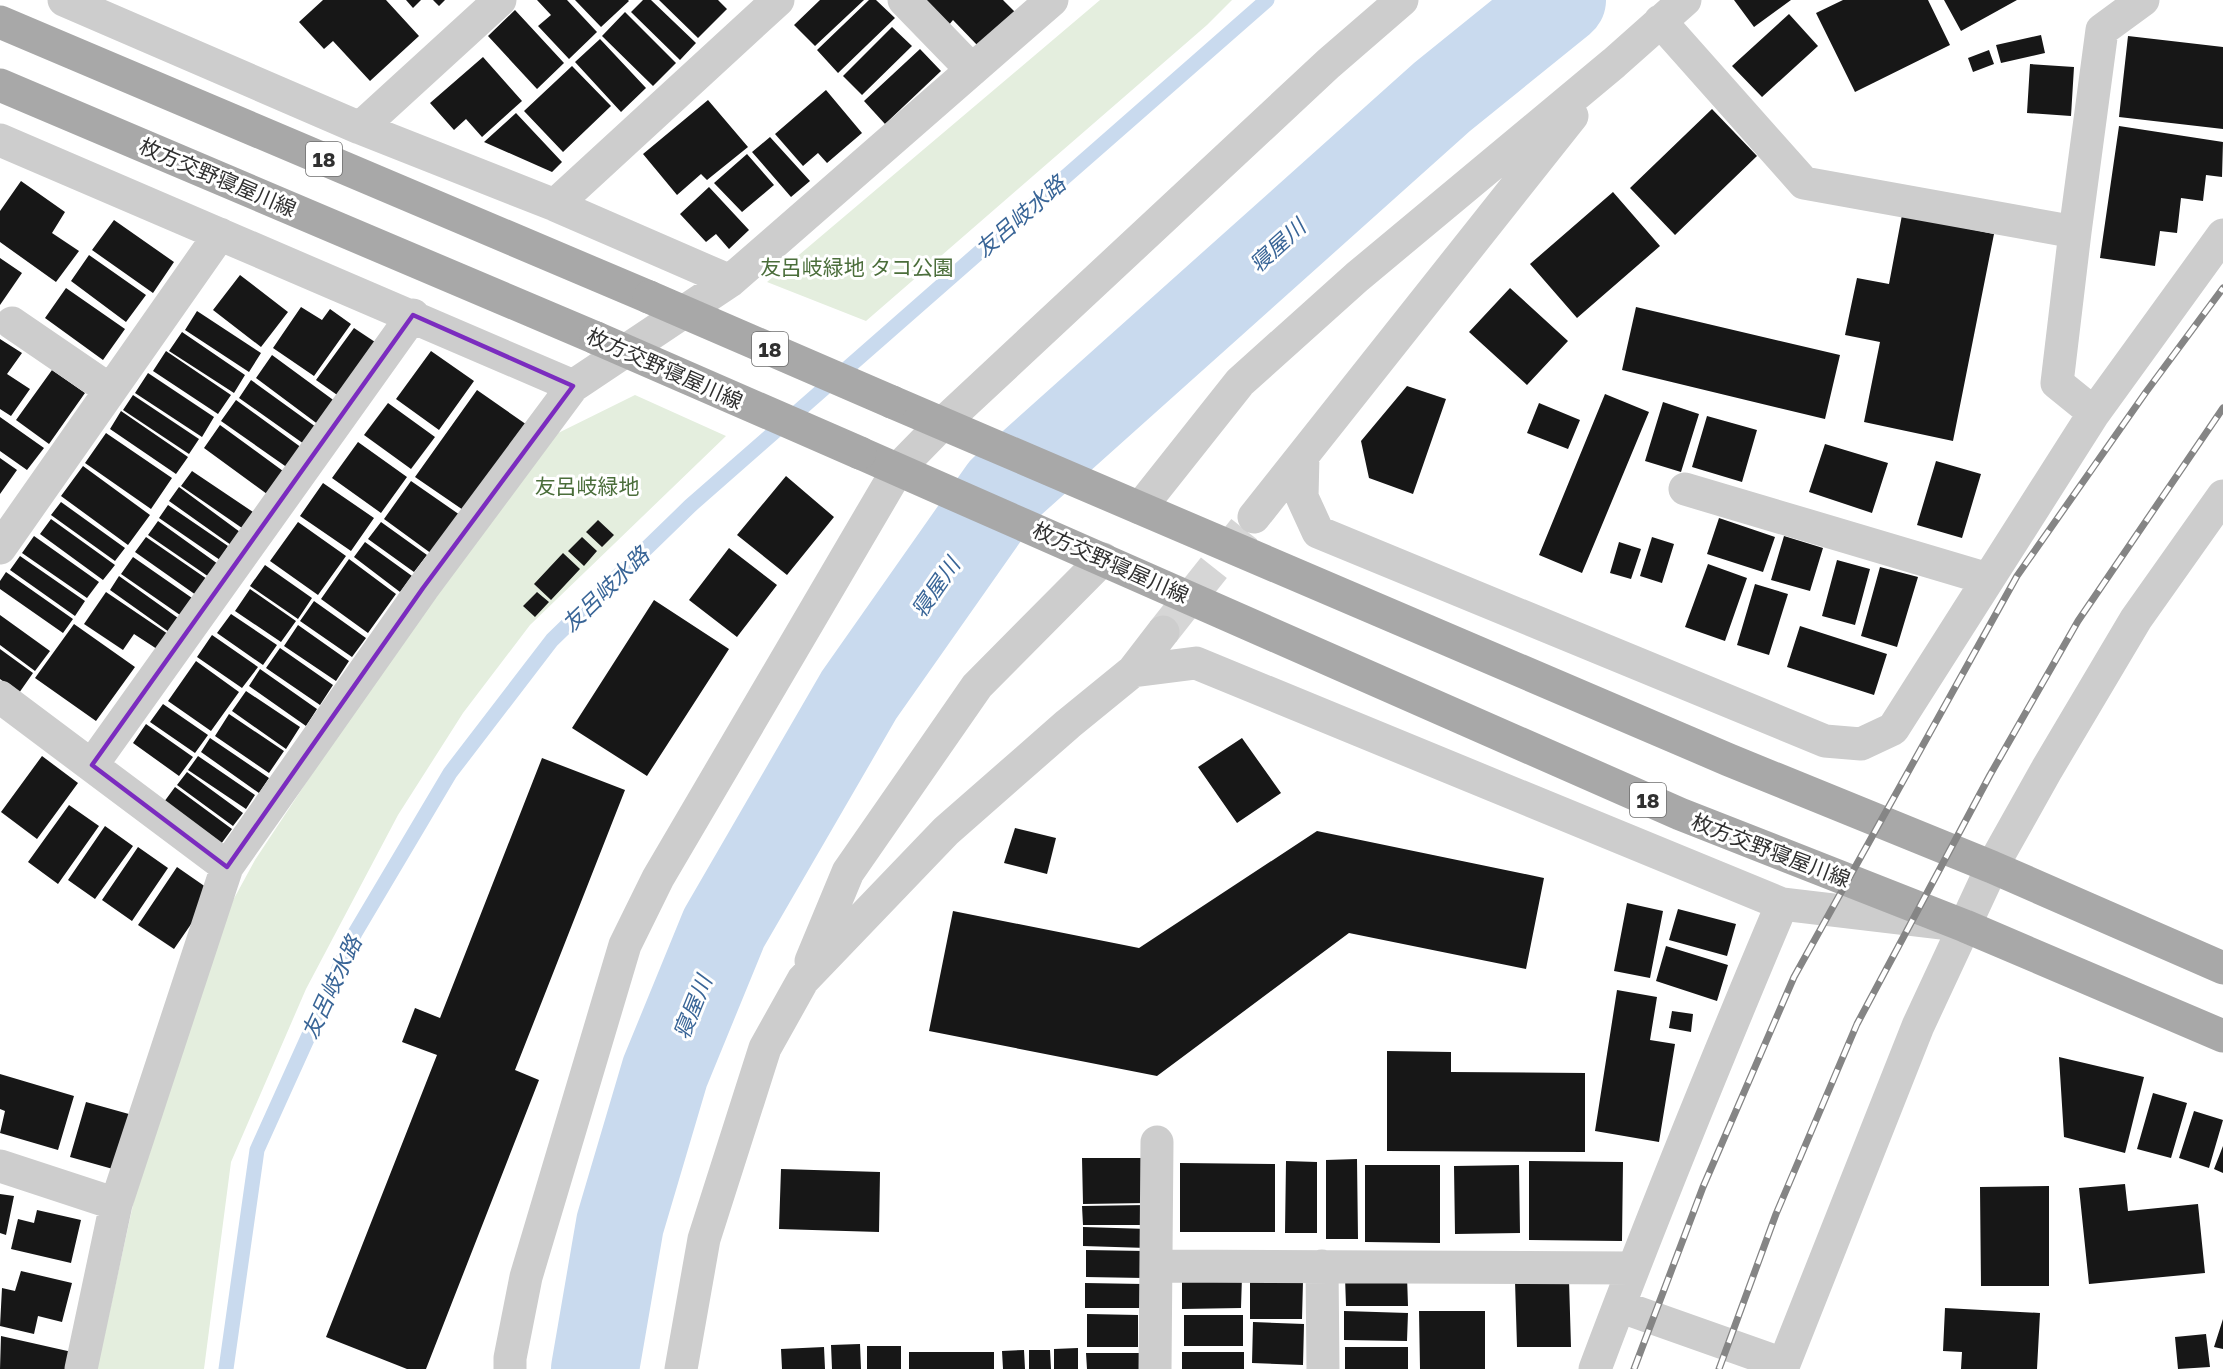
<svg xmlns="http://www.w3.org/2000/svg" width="2223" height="1369" viewBox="0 0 2223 1369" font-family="'Golos Text','Noto Sans JP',sans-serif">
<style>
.green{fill:#e4eede}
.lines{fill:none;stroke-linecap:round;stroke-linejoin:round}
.stream{stroke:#c9daee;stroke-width:15}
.river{stroke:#c9daee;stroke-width:88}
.building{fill:#171717}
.minor-tunnel{stroke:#d6d6d6;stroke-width:33;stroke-dasharray:33 16;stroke-linecap:butt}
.minor{stroke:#cdcdcd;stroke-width:33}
.major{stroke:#a8a8a8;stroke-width:33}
.rail-casing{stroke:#858585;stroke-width:7}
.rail{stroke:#fff;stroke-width:4.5;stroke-dasharray:14;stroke-linecap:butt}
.major-bridge{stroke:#a8a8a8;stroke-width:33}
.marked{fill:none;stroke:#7b2cbf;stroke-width:4.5;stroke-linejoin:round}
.labels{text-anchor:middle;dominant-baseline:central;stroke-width:6;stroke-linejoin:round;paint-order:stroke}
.shield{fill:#fff;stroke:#6e6e6e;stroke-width:1.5}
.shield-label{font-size:20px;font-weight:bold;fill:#303030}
.street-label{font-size:21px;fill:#303030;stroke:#fff}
.park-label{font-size:21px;fill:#4b6e3b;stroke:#fff}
.water-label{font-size:22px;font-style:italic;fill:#396597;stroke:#fff}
</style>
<rect width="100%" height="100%" fill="#fff"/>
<path class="green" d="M1100,0H1232L1207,25L866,321L767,282Z
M635,395L726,436L530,625L463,713L398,815L306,989L231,1162L204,1369H97L138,1182L213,937L255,860L429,597L548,438Z"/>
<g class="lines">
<path class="stream" d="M226,1369L257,1150L355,933L450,773L552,640L690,506L1267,0"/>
<path class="river" d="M595,1369L620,1224L665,1072L724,928L859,695L1003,490L1442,97L1562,0"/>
</g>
<path class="building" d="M323,0H386L419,36L370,81L333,41L324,49L299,22Z
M406,0H421L413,8Z
M433,0H445L439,6Z
M537,0H567L597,32L569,59L538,26L551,15Z
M575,0H628L629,1L601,27Z
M643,0H651L696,43L680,60L631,12Z
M659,0H718L727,9L698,38Z
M820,0H864L815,46L794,25Z
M869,0H876L895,18L838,73L817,50Z
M924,0H1003L1015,12L979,47L953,20L948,26Z
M1734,0H1791L1754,27Z
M1843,0H1928L1950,45L1855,92L1816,13Z
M1944,0H2017L1961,31Z
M515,10L564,63L537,89L488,36Z
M625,12L676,63L653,86L602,36Z
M1789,14L1818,46L1762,97L1732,66Z
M892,27L912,46L862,95L843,76Z
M2041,35L2045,53L2001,63L1996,45Z
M2128,36L2223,47V129L2119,117Z
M600,39L646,88L621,112L575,62Z
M920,49L941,71L885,124L864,101Z
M1989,50L1994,64L1973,72L1968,58Z
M483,57L522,101L482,137L466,119L454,130L430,103Z
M2030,64L2074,67L2071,116L2027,113Z
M572,66L611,106L563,152L524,111Z
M826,90L862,133L827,163L818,153L803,166L775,134Z
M708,100L748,147L707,180L701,174L677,195L643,154Z
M1712,109L1757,156L1675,235L1630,188Z
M516,113L562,162L552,172L484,142Z
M2119,126L2223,142L2222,177L2206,175L2203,201L2181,198L2177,233L2160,231L2155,266L2100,258Z
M770,137L810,181L791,197L752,152Z
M747,154L774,185L742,212L714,183Z
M21,181L65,212L52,233L79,251L56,282L0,242V211Z
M709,187L749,230L729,249L716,234L706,242L680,214Z
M1613,192L1660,246L1577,318L1530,264Z
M1902,215L1994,234L1953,441L1864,422L1880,342L1845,335L1857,278L1889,284Z
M114,220L174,262L153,293L92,250Z
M89,255L146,295L126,322L71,281Z
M0,258L22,273L0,305Z
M240,275L288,312L261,347L213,310Z
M66,288L125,329L103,360L45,318Z
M1510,288L1568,341L1527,385L1469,332Z
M301,307L322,320L330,309L351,324L314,376L273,348Z
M1636,307L1840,355L1825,419L1622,370Z
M197,311L261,353L249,372L185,330Z
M354,328L378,344L340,397L316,380Z
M182,332L245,375L234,393L169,351Z
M0,339L22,353L7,374L30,389L11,416L0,409Z
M166,351L231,395L218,414L153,371Z
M431,351L474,381L439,430L396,399Z
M272,355L336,402L319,425L256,378Z
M52,370L85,393L49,444L16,420Z
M148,373L214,417L202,437L135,393Z
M251,380L316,427L304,444L239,398Z
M1407,386L1446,399L1413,494L1369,478L1361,441Z
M477,390L530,427L469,514L415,477Z
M1605,394L1649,412L1582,573L1539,555Z
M133,395L199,439L189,454L123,410Z
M236,400L302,448L288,468L221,421Z
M1663,402L1699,414L1681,472L1645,461Z
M388,403L435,437L411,469L364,435Z
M1539,403L1580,420L1568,449L1527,433Z
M121,411L188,457L176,474L110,429Z
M1707,416L1757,430L1742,482L1692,467Z
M0,417L44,448L27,470L0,451Z
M220,425L283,471L267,494L204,448Z
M106,433L172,478L151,509L85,463Z
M358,442L407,477L381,513L332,478Z
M1825,444L1888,463L1872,513L1809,492Z
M0,458L17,470L0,494Z
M1936,461L1981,474L1962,538L1917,525Z
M83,466L150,515L128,545L61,496Z
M192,471L253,512L242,528L181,486Z
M786,476L834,517L787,575L737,535Z
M411,481L460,515L432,554L384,519Z
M323,483L374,518L351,551L300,516Z
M179,487L240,532L231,545L169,501Z
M61,502L125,548L115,561L51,515Z
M168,505L228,546L220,560L159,518Z
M1719,518L1775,537L1763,572L1707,554Z
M51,519L115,565L103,580L40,534Z
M598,520L614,535L602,547L586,532Z
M158,521L218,564L209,577L148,535Z
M298,522L346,556L318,595L270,561Z
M381,522L427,555L414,572L368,539Z
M34,536L99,582L87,598L22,553Z
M1784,536L1823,548L1810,591L1771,580Z
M146,537L207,579L196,595L135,552Z
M582,537L597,551L584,566L568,551Z
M1652,537L1674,544L1662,583L1640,576Z
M365,542L412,576L400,592L354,557Z
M1619,542L1641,549L1631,579L1610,573Z
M729,548L777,585L737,637L689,600Z
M563,553L580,569L551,600L534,584Z
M20,556L85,601L75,616L10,570Z
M133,557L192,598L180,615L121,574Z
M349,559L396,594L368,633L321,599Z
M1837,560L1870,569L1855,625L1822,616Z
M1708,564L1747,578L1725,641L1685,627Z
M265,565L312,598L298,619L250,586Z
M1880,567L1918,577L1897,647L1861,636Z
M6,572L73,619L63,633L0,589V581Z
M119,576L178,618L169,632L110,590Z
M1755,584L1788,594L1769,655L1737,645Z
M250,589L296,621L281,642L235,611Z
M106,592L168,634L157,649L134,634L123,650L84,624Z
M537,592L549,602L535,617L523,606Z
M654,600L729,649L647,776L572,728Z
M314,601L366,638L352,657L300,621Z
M231,614L277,645L263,665L217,633Z
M0,615L50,651L35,671L0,645Z
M74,624L135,667L96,721L35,678Z
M298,625L349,661L336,681L284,646Z
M1800,626L1887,654L1874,695L1787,667Z
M212,635L258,667L242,688L197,657Z
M280,648L333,685L320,705L266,668Z
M0,649L33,673L19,693L0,679Z
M196,661L239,692L211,731L168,701Z
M260,669L317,709L306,726L249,686Z
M246,691L300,727L286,749L232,711Z
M163,704L208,735L195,753L150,722Z
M229,714L284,751L269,773L215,736Z
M146,724L193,757L179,776L133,743Z
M210,738L269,778L259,793L201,752Z
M1242,738L1281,793L1237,823L1198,767Z
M42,756L78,783L37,839L1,812Z
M198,756L255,795L246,809L188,770Z
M542,758L625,790L515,1070L539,1080L426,1369H407L326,1337L437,1055L402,1042L415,1008L440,1018Z
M187,772L243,813L233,826L177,785Z
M175,787L232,829L221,844L164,802Z
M69,805L99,826L58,884L28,862Z
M105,826L133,846L95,899L68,880Z
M1015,828L1056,838L1047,874L1004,863Z
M1317,831L1544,878L1526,969L1349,933L1157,1076L929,1031L953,911L1139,948Z
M138,847L168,868L132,921L102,900Z
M177,867L213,892L174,949L138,925Z
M1627,903L1663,911L1650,978L1614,971Z
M1678,909L1736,924L1727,956L1669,940Z
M1666,946L1728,965L1717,1001L1656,981Z
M1617,990L1657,997L1650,1040L1675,1044L1659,1142L1595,1131Z
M1672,1011L1693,1014L1691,1032L1669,1028Z
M1387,1051L1451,1052V1072L1585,1073V1152L1387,1151Z
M2059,1057L2144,1077L2125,1153L2064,1137Z
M0,1074L74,1096L58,1150L0,1133L5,1111L0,1109Z
M2153,1093L2187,1103L2171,1158L2137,1149Z
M86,1102L136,1116L120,1171L70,1157Z
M2194,1111L2223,1120L2209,1168L2179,1158Z
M2223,1146V1173L2214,1169Z
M1082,1158H1146L1147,1203L1083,1204Z
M1357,1159L1358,1239H1326V1160Z
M1286,1161L1317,1162V1233H1285Z
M1529,1161L1623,1162L1622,1241L1529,1240Z
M1180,1163L1275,1164V1232H1180Z
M1365,1165H1440V1243L1365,1242Z
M1519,1165L1520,1233L1455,1234L1454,1166Z
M781,1169L880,1172L879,1232L779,1229Z
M2125,1184L2128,1211L2198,1204L2205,1273L2089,1284L2079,1188Z
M2049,1186V1286H1981L1980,1187Z
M0,1194L14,1196L6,1235L0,1233Z
M1147,1205V1225H1083L1082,1206Z
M37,1210L81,1220L71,1263L11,1249L18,1219L34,1223Z
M1083,1227L1148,1229L1147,1248L1083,1246Z
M1086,1250L1145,1251L1144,1278L1086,1277Z
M21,1271L72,1283L62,1322L38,1316L34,1334L0,1326L2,1288L15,1291Z
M1242,1276L1241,1308L1182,1309V1277Z
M1407,1276L1408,1306H1346L1345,1277Z
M1569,1280L1571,1347H1517L1515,1281Z
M1250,1281H1303L1302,1319H1250Z
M1085,1283L1143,1284V1308H1085Z
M1945,1308L2040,1313L2037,1369H1961L1962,1352L1943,1351Z
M1344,1311L1408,1313L1407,1341L1344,1340Z
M1419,1311H1485V1369H1420Z
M1087,1314L1138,1315V1347H1087Z
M1184,1315H1243V1346H1184Z
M2223,1319V1349L2214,1347Z
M1253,1322L1304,1324L1303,1365L1252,1363Z
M2206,1334L2210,1367L2178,1369L2175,1337Z
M1,1336L72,1352L68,1369H0Z
M860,1344L861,1369H832L831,1345Z
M867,1346H901V1369H867Z
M824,1347L825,1369H782L781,1349Z
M1345,1347H1408V1369H1345Z
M1078,1348V1369H1054V1349Z
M1024,1350L1025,1369H1003L1002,1351Z
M1029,1350H1050L1051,1369H1029Z
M909,1352H994V1369H909Z
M1182,1352H1244V1369H1182Z
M1086,1353H1140L1141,1369H1087Z"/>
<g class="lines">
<path class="minor-tunnel" d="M1163,632L1254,517"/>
<path class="minor" d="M64,0L360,128L555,205L730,281
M904,0L972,70
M1660,21L1804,183L2075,232
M360,128L500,0
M0,140L573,386
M555,205L778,0
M12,323L110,390
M2094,413L2057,383L2075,232L2102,30L2143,0
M1303,456L1302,497L1318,532L1825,741L1861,744L1893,729L2094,413L2223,235
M1685,489L1988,579
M1140,508L1240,382L1357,277L1614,63L1685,0
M1254,517L1572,116
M0,548L220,234
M1133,671L1196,663L1782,904L1942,923
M0,697L227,867
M92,765L413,315
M811,961L848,872L977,686L1103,559
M0,1166L116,1204
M1156,1266L1633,1268
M1322,1266L1323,1369
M1619,1306L1783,1364
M81,1369L116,1204L227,867L423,588L573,386L730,281L1052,0
M510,1369V1358L526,1277L625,945L658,878L898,469L943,423L1328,64L1402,0
M681,1369L704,1239L765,1048L803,980L946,831L1068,724L1133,671L1163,632
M1155,1369L1157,1142
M1595,1369C1654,1212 1717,1058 1782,904
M1782,1369L1918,1026L1992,867L2047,769L2136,619L2223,496"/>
<path class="major" d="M0,22L649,297
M0,85L596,338
M892,402L1729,760L1992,867L2223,968
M860,453L1680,814L1965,926L2223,1036"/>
<defs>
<path id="rail" d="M1634,1369L1703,1187L1794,977L2017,576L2146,392L2223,288
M1719,1369L1776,1214L1857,1024L1990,775L2078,621L2223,408"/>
</defs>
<use href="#rail" class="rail-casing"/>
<use href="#rail" class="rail"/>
<path class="major-bridge" d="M649,297L892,402
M596,338L860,453"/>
</g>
<path class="marked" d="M413,315L573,386L423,588L227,867L92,765Z"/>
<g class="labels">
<g class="shield">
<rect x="306" y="142" width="36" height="34" rx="4.5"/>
<rect x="752" y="332" width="36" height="34" rx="4.5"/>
<rect x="1630" y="783" width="36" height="34" rx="4.5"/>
</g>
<g class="shield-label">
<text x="324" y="159">18</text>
<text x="770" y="349">18</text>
<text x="1648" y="800">18</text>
</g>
<g class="street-label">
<text transform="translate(218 177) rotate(23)">枚方交野寝屋川線</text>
<text transform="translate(665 368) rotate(24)">枚方交野寝屋川線</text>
<text transform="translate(1111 562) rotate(24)">枚方交野寝屋川線</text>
<text transform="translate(1771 850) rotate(21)">枚方交野寝屋川線</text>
</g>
<g class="park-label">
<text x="857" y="267">友呂岐緑地 タコ公園</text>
<text x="587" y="486">友呂岐緑地</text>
</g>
<g class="water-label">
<text transform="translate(1020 216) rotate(-41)">友呂岐水路</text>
<text transform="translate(1277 245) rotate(-42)">寝屋川</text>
<text transform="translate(935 587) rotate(-55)">寝屋川</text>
<text transform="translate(605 589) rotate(-44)">友呂岐水路</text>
<text transform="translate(331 987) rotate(-65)">友呂岐水路</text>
<text transform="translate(692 1007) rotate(-68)">寝屋川</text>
</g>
</g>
</svg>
